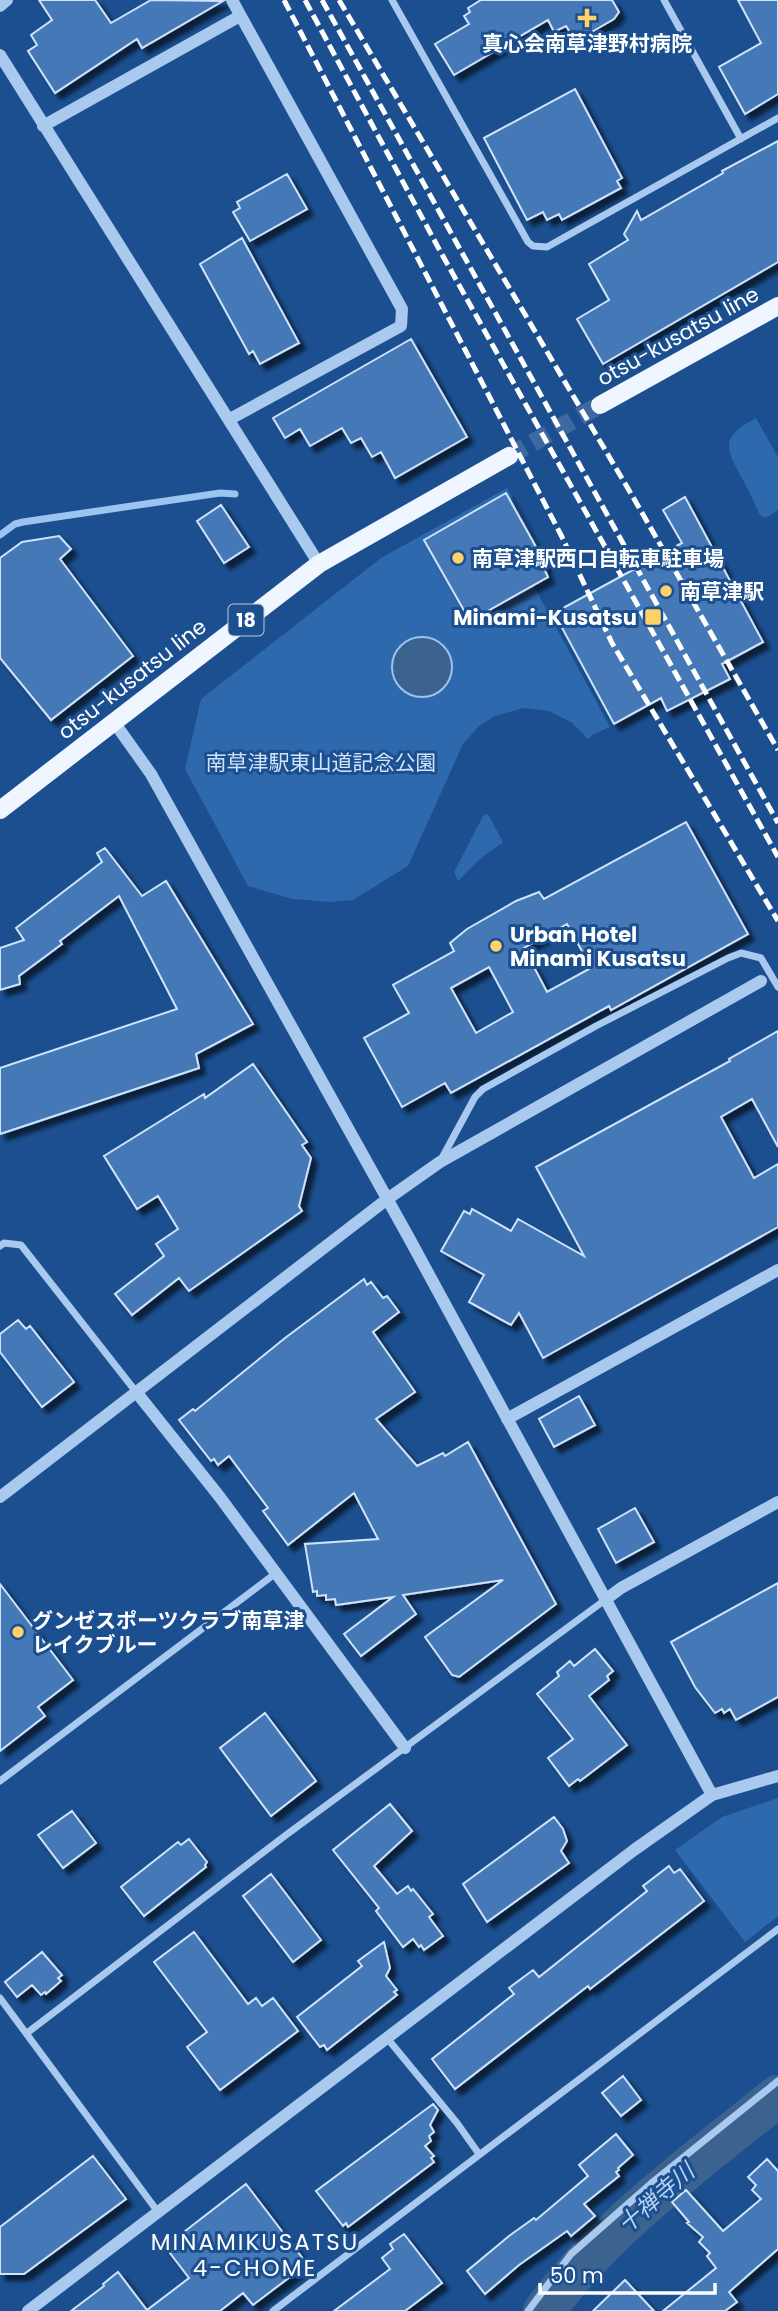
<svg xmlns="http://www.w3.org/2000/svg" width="778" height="2311" viewBox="0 0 778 2311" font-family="Poppins,'Noto Sans JP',sans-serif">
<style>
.green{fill:#2e69ad}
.water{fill:#3c6290;stroke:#9cc4f0;stroke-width:2}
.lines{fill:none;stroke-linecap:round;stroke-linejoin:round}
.stream{stroke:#9cc4f0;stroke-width:7}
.river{stroke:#3c6290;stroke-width:42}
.building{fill:#4478b7;stroke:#cfe3fa;stroke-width:2;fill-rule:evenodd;filter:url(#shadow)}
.primary-tunnel{stroke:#3d69a0;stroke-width:18;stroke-dasharray:18 9;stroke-linecap:butt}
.minor{stroke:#a9c9ee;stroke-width:7}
.tertiary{stroke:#a9c9ee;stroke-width:12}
.primary{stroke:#f0f6ff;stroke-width:18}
.rail{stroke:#fff;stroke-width:5;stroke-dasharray:12 5;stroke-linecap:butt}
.poi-dot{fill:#ffd166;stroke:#1b4f8f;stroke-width:2.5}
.labels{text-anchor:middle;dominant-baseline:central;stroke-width:6;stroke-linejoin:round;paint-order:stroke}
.shield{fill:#1b4f8f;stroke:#bbcadd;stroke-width:2}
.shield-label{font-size:19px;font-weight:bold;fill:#fff}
.poi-label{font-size:21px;font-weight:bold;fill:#fff;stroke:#1b4f8f;text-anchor:start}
.street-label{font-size:21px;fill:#fff;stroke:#1b4f8f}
.park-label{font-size:21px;fill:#cfe3fa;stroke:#1b4f8f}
.water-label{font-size:23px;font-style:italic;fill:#b5d3f5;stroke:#1b4f8f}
.neighbourhood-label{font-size:23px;letter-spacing:2px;fill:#fff;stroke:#1b4f8f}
</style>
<defs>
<filter id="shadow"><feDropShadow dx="6" dy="6" stdDeviation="2" flood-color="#0009"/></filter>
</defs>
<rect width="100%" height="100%" fill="#1b4f8f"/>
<path class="green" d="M756,418L778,457V510L765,518L760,515C754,503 749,491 743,480C725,448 720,437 756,418Z
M507,488L550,567L530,579L610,727L592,735L588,739L571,722L549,711L524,708L495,716L479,726L463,744L408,866L353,900L330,902L292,899L248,886L185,769L201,699L381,558Z
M488,814L503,842L480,859L458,881L454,872L483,816Z
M778,1798V1916L745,1942L675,1850L722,1817Z"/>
<path class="water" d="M392 667a30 30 0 1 1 60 0a30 30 0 1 1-60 0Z"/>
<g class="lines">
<path class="stream" d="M0,535L15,524L23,522L220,493L235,494"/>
<path class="river" d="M544,2311C608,2225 696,2162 778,2096"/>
</g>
<path class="building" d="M39,0H95L111,23L151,0L223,1L142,48L137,39L55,93L28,51L37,45L31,35L52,20Z
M481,0H612L619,12L614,19L583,37L578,35L573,37L566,26L554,32L548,20L454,75L435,44L469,24L464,16L470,12L468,8Z
M738,0H778V94L745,114L719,67L761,43Z
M575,89L622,178L617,181L621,188L562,220L559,214L547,220L543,212L527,220L484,138Z
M778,141V262L603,364L577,319L609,300L589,264L628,240L624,234L637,211L641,220L723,173L722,171Z
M287,174L307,209L250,241L233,212L240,208L237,202Z
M242,238L299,343L260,364L253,351L249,354L200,264Z
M411,339L467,437L395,478L381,452L372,457L361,438L351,443L342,428L310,446L300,429L285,438L273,418Z
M506,493L546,565L543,566L548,577L470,621L424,540Z
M685,497L763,642L722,664L730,679L667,711L661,698L614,724L554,613L682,543L663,510Z
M221,505L249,547L224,563L197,521Z
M59,536L71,549L60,559L133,656L51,720L0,658V558L22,542Z
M686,822L748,934L611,1010L609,1006L451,1093L445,1083L402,1107L364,1038L409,1013L393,985L454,951L450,943L467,929L516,901L539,892L544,899ZM567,924L588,962L586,963L589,969L547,992L524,948ZM489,967L513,1012L476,1033L451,988Z
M105,848L142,896L166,881L253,1024L196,1054L199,1068L0,1134V1068L177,1009L119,896L60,941L62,944L19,976L20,984L0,990V948L24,940L16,928L102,862L97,853Z
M778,1031V1147L752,1099L721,1117L754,1178L778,1164V1227L543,1358L519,1313L511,1325L469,1302L484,1275L441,1251L464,1211L470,1214L472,1209L511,1231L518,1219L584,1256L536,1167L730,1061L729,1059Z
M253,1064L307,1142L302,1145L311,1158L299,1206L302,1211L189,1291L179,1278L132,1315L115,1294L164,1256L156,1244L178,1229L158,1196L137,1209L104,1156L204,1094L205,1098Z
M364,1279L367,1285L371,1282L383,1298L387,1296L399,1312L373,1332L415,1392L376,1419L417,1466L443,1453L445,1456L468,1442L556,1604L459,1677L452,1675L425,1637L503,1580L403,1595L416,1614L361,1656L344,1634L393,1597L336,1605L335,1599L326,1600V1595L317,1596V1591L313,1592L305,1544L378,1539L354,1493L288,1545L263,1511L268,1508L229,1456L218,1465L214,1459L211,1461L179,1420L193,1409L195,1411L285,1338Z
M18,1320L26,1329L30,1326L74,1382L42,1407L0,1352V1334Z
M579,1396L595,1425L554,1447L539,1419Z
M635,1508L654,1542L616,1563L598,1529Z
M778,1583V1697L736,1720L730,1709L724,1713L722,1709L715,1713L695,1687L671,1642Z
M0,1584L73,1680L38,1707L45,1716L0,1751Z
M595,1649L613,1671L607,1676L609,1680L589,1696L627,1745L580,1781L578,1779L569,1786L548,1758L573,1739L537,1694L559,1676L557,1672L570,1661L574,1666Z
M265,1713L316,1781L271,1816L220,1748Z
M390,1804L412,1831L374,1866L397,1894L408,1886L411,1891L413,1889L433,1914L429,1917L443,1936L424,1950L421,1945L419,1947L413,1939L403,1947L376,1911L379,1908L333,1850Z
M72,1811L96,1843L63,1868L38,1835Z
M554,1817L563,1829L567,1841L561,1851L569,1863L487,1922L463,1884Z
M189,1839L207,1862L205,1865L206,1867L144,1916L121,1887L178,1842L181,1845Z
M669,1866L674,1873L680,1869L704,1901L590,1989L588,1986L455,2089L432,2059L514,1994L509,1988L533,1970L539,1977L647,1891L643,1886Z
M271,1874L321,1940L293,1962L243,1896Z
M194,1932L248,2004L256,1998L262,2006L273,1998L298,2031L220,2090L187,2047L207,2032L154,1962Z
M384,1942L390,1968L386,1976L397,1990L394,1992L397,1995L327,2050L324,2045L320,2047L297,2017L362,1966L358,1961Z
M42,1952L62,1975L58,1978L61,1981L46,1994L45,1992L41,1995L32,1985L17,1997L5,1982Z
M623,2076L641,2100L621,2116L602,2093Z
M433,2104L438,2110L430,2125L434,2132L429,2136L431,2141L425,2146L434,2156L431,2158L434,2162L348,2227L346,2223L343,2226L316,2191Z
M616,2134L633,2155L618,2168L619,2170L616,2172L619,2176L584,2204L595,2216L571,2236L567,2231L519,2265L485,2294L467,2271L509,2236L534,2218L536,2220L588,2176L579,2165Z
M93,2156L126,2199L24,2274H0V2227Z
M767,2159L778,2171V2249L729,2292L737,2302L725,2311H663L716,2268L707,2256L710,2253L699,2242L703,2237L687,2223L689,2222L672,2202L686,2190L723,2231L761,2199L752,2190L756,2185L748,2177Z
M246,2184L307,2264L253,2305L243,2293L220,2311H71L104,2286L103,2284L118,2272L147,2310L189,2278L163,2244L178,2233L180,2235Z
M404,2234L442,2283L405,2311H334L390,2269L382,2258L393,2249L390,2244Z
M625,2280L654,2311H593Z"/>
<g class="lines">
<path class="primary-tunnel" d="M509,456L600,405"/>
<path class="minor" d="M392,0L528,242L533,246L547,247L778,118
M664,0L741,139
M442,1158L475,1097L483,1089L596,1026L728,958L741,953L761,958L778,987
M0,1246L4,1243L21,1245L137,1393
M0,1781L276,1573
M0,1998L158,2212
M27,2033L286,1835L605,1600
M387,2038L457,2123L479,2154
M273,2311L778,1929
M528,2311L571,2254L654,2181L778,2081"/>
<path class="tertiary" d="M0,6L7,0
M0,55L319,564
M43,126L240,16
M230,419L401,326L402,309L232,0
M114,722L151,774L409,1238L712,1795
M137,1393L219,1496L405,1748
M507,1419L778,1270
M0,1497L386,1200L440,1162L761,981
M605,1600L621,1588L778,1502
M28,2311L634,1850L712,1795L778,1776"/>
<path class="primary" d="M600,405L778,306
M0,810L319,564L509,456"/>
<path class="rail" d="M284,0L562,537L612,643L778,921
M305,0L439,249L778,857
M322,0L778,823
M339,0L633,497L778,750"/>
</g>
<g class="poi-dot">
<path d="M583.5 7.5h7v7h7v7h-7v7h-7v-7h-7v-7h7z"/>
<circle cx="458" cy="558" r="7"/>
<circle cx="666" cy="591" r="7"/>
<rect x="644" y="608" width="18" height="18" rx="3.5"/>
<circle cx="496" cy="946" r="7"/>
<circle cx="18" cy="1632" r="7"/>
</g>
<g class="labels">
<rect class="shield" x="228.5" y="604.5" width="35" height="31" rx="5"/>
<g class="shield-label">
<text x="246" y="620">18</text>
</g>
<g class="poi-label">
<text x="587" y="43" text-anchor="middle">真心会南草津野村病院</text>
<text x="472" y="558">南草津駅西口自転車駐車場</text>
<text x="680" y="591">南草津駅</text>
<text x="637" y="617" text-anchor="end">Minami-Kusatsu</text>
<text x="510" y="934">Urban Hotel<tspan x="510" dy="24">Minami Kusatsu</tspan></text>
<text x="32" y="1620">グンゼスポーツクラブ南草津<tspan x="32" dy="24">レイクブルー</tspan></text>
</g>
<g class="street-label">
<text transform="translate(678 336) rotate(-29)">otsu-kusatsu line</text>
<text transform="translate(132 679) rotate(-38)">otsu-kusatsu line</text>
</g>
<g class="park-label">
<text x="321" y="762">南草津駅東山道記念公園</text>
</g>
<g class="water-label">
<text transform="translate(656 2198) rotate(-41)">十禅寺川</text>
</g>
<g class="neighbourhood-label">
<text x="255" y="2242">MINAMIKUSATSU<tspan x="255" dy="26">4-CHOME</tspan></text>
</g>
</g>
<path d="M540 2283v10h175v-10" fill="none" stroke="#ffffff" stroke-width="3.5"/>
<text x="550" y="2283" font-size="21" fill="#ffffff" stroke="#1b4f8f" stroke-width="5" paint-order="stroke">50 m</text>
</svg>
